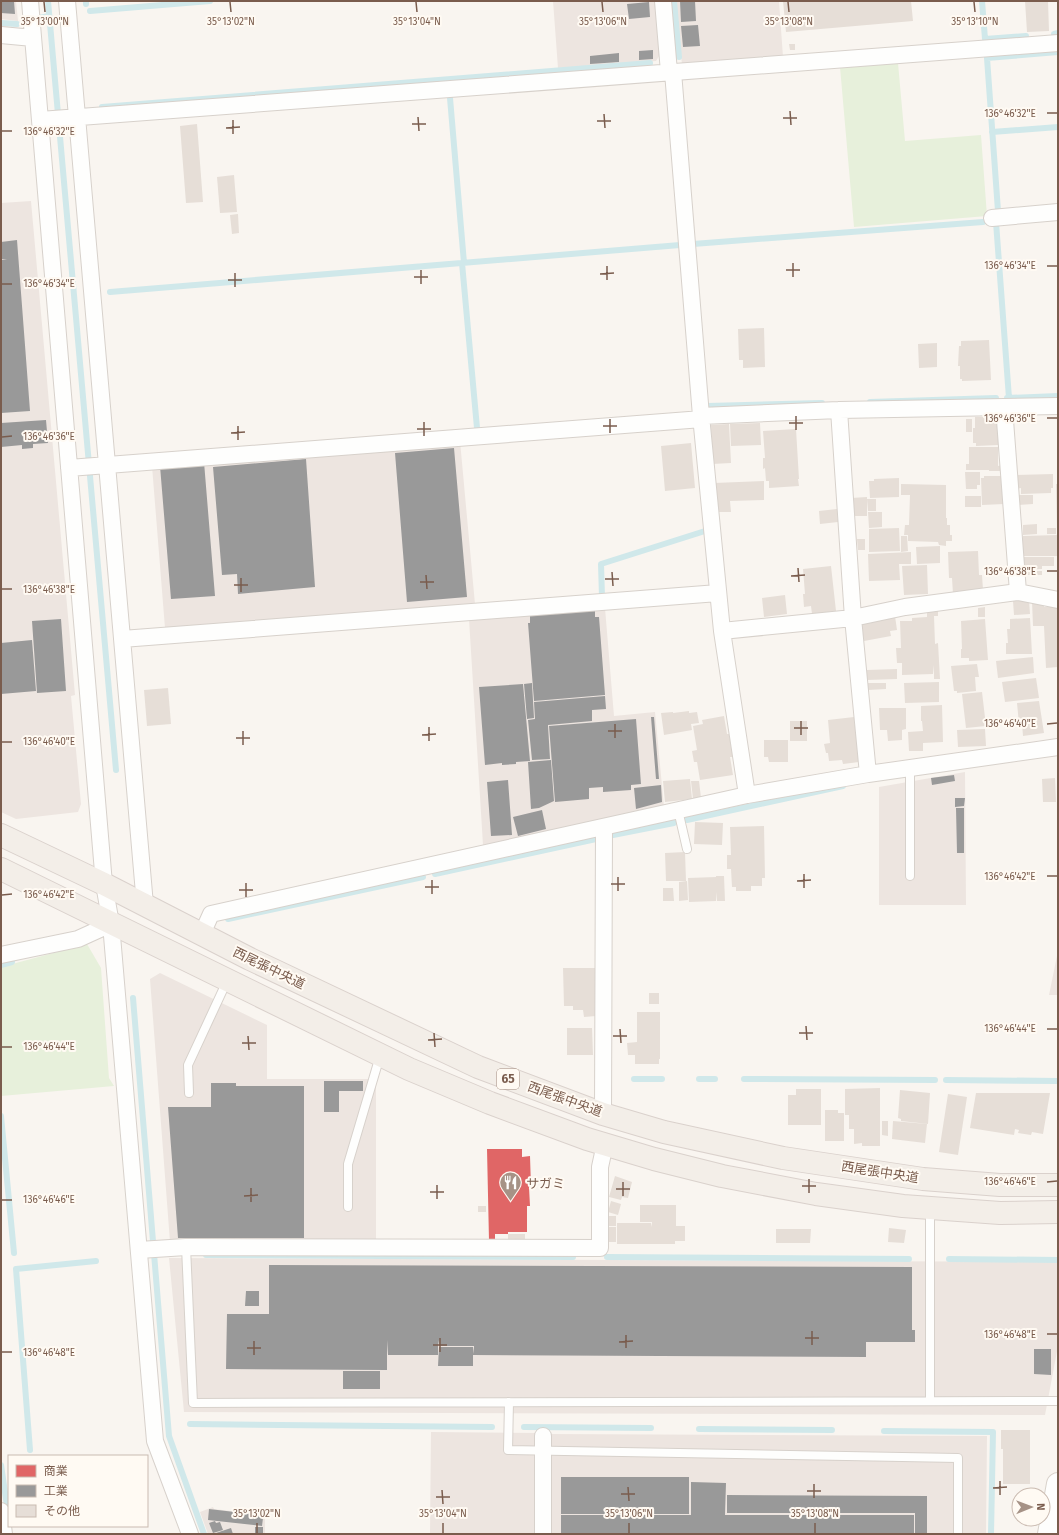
<svg xmlns="http://www.w3.org/2000/svg" width="1059" height="1535" viewBox="0 0 1059 1535" font-family="'Fira Sans','Noto Sans JP',sans-serif">
<style>
.industrial{fill:#ede5e0}
.green{fill:#e7f0db}
.shops{fill:#e06666}
.industry{fill:#999}
.lines{fill:none;stroke-linecap:round;stroke-linejoin:round}
.stream{stroke:#d0e8ea;stroke-width:6}
.building{fill:#e6ded7}
.lane-casing{stroke:#d7d1cb;stroke-width:10}
.street-casing{stroke:#d7d1cb;stroke-width:18}
.secondary-casing{stroke:#d9d2cb;stroke-width:24}
.primary-casing{stroke:#dad1cc;stroke-width:24}
.lane{stroke:#fefefd;stroke-width:8}
.street{stroke:#fefefd;stroke-width:16}
.secondary{stroke:#fefefd;stroke-width:22}
.primary{stroke:#f3eee8;stroke-width:22}
.ticks{fill:none;stroke:#7a5c4d;stroke-width:1.5}
.labels{text-anchor:middle;dominant-baseline:central;stroke-width:4;stroke-linejoin:round;paint-order:stroke}
.shield{fill:#fffaf3;stroke:#a28b7f;stroke-width:1}
.shield-label{font-size:12px;font-weight:bold;fill:#7a5c4d}
.street-label{font-size:13px;fill:#7a5c4d;stroke:#fffaf3}
.poi-label{font-size:13px;fill:#7a5c4d;stroke:#fffaf3;text-anchor:start}
.ticks-label{font-size:10px;text-anchor:middle;fill:#7a5c4d;stroke:#fffaf3;stroke-width:4;stroke-linejoin:round;paint-order:stroke}
</style>
<rect width="100%" height="100%" fill="#f9f5f0"/>
<path class="industrial" d="M1,1H16L18,21L1,19Z
M553,1H656L661,53L656,61L558,68Z
M676,1H779L783,57L682,65Z
M31,201L75,695L71,696L81,804L78,812L16,819L1,812V203Z
M460,441L475,604L165,628L152,466Z
M605,608L614,716L655,712L664,807L483,845L469,619Z
M965,772L966,905H879V787Z
M1058,951V995H1049Z
M160,973L267,1025V1079H376V1243L170,1242L150,979Z
M169,1258L1058,1262V1346L1045,1415L184,1412Z
M431,1432L538,1433V1534H430Z
M549,1434L987,1436L986,1534H547Z
M213,1507L214,1509L265,1515V1534H208L200,1512Z"/>
<path class="green" d="M898,63L905,141L981,135L987,216L854,227L840,67Z
M87,944L101,968L109,1078L114,1086L1,1096V967Z"/>
<path class="shops" d="M487,1149H522V1157L530,1156L531,1187H529L530,1206H527V1232H508V1234H495V1241H489Z"/>
<path class="industry" d="M1,1H14L15,14L1,13Z
M680,1H695L696,21L681,22Z
M649,2L650,17L629,19L627,4Z
M698,25L700,46L683,47L681,26Z
M653,50V59L639,60V51Z
M619,53V62L590,64V56Z
M17,240L30,411L1,413V260H7L1,259V242Z
M46,420L48,443L33,444V448L22,449V445L1,447V423Z
M454,448L467,597L407,602L395,453Z
M306,459L315,587L238,594L237,574L222,575L213,467Z
M204,462L215,596L171,599L160,466Z
M595,610V617H599L605,695L534,701L528,623H530V615Z
M61,619L66,691L37,693L32,621Z
M32,640L36,691L1,694V643Z
M532,683L534,718L527,719L524,684Z
M523,684L530,761L516,762V764L502,765V763L485,765L479,687Z
M605,696L606,709L592,710V721L548,725L550,759L532,760L528,720L535,719L534,702Z
M651,717H654L659,779H656Z
M636,719L641,784L631,785V790L603,792V787L589,788V799L555,802L549,726Z
M551,760L554,801L539,808L531,809L528,762Z
M954,775L955,781L932,785L931,778Z
M508,780L512,835L491,836L487,782Z
M661,785L662,802L636,809L634,788Z
M955,798H965L964,806L955,807Z
M956,808H964V853H957Z
M542,810L546,829L518,836L513,817Z
M324,1081H363V1091H339V1112H324Z
M211,1083H236V1086H304V1238H178L168,1107H211Z
M269,1265L912,1267V1330H915V1342H866V1357L473,1355V1366H438L439,1347H473L474,1354V1346H439L438,1340V1355H388L387,1340V1370L226,1369L227,1314H269Z
M246,1291H259V1306H245Z
M1034,1349H1051V1375L1034,1374Z
M343,1371H380V1389H343Z
M561,1477H689V1514H561Z
M691,1482L726,1483L725,1515H914V1534H561V1515H691Z
M727,1495L927,1496V1534H915V1513H727Z
M209,1509L260,1515V1518H263L262,1526L208,1520Z
M215,1521L216,1523L220,1522L223,1530L213,1533L209,1523Z
M255,1527H263V1534H255Z
M231,1528L233,1534H213Z"/>
<g class="lines">
<path class="stream" d="M48,1L116,770
M86,1V4
M674,1L679,57
M982,1L985,39L1026,36
M90,11L210,1
M39,18L49,16
M1,23L17,24
M1054,34L1058,33
M450,98L464,263
M102,107L650,63
M992,132L1058,127
M998,211L987,58L1058,52
M1001,222H996L1009,398
M693,244L983,222
M462,263L477,428
M110,292L680,245
M1007,398L1058,396
M870,402L996,398
M707,406L822,403
M598,597H602L601,564L705,531
M687,820L843,786
M613,835L674,823
M435,874L596,839
M228,919L423,877
M1,965L12,962
M133,998L169,1436L204,1534
M634,1079H662
M699,1079H715
M744,1079L935,1080
M946,1080L1058,1081
M1,1116L14,1253
M206,1255L573,1257
M607,1257L909,1259
M949,1259L1058,1260
M190,1424L492,1427
M524,1427L651,1428
M699,1429L832,1430
M884,1431L993,1432L991,1534
M30,1450L16,1269L96,1261
M1,1465L8,1513"/>
</g>
<path class="building" d="M783,1H911L913,21L786,32Z
M1025,1H1048L1049,31L1027,32Z
M789,44H795V50H790Z
M197,124L203,202L186,203L180,126Z
M234,175L237,212L220,213L217,177Z
M238,214L239,233L232,234L230,215Z
M764,328L765,367L743,368V360H739L738,329Z
M989,340L991,380L962,381V379H960V366H958L959,346H961V341Z
M937,343V367L919,368L918,344Z
M975,417H998V445L976,446V443H973V428H975Z
M966,419H972V432H966Z
M760,423L761,445L731,446L730,424Z
M729,424L731,463L712,464L711,425Z
M796,429L799,479H798L799,486L769,488V481H766L765,468L763,469V458H765L763,431Z
M691,443L695,488L665,491L661,446Z
M969,447H998V466L1002,465V471H989V470H966V464H969Z
M965,472H980V485H977V489H966Z
M1053,474V488H1051V493L1021,494V488L1016,489V475Z
M984,476H1004V504L982,505L981,478H984Z
M899,478V497L870,498L869,481H874V479Z
M764,481V500L730,501L731,512H715L714,483Z
M901,484L946,485V518H947V525H950V535H952V541H946V546L939,545L938,542L908,541V535H904L905,525H909L910,495H901Z
M1056,484H1058V526H1057Z
M1018,495H1033V504L1018,505Z
M965,496H981V507H965Z
M867,497V516H852L851,498Z
M867,499H876V511H868Z
M837,509L838,522L820,524L819,511Z
M868,512H882V527L869,528Z
M1037,524V534L1023,535V525Z
M899,528L900,551L869,552V529Z
M1047,528H1056V534H1047Z
M1058,535V556H1023V536Z
M901,536H907L908,551L901,552Z
M857,539H865V550H858Z
M940,546V563L917,564L916,547Z
M978,551L979,575H982L983,590L953,594L952,578H949L948,552Z
M911,552V564H899L900,580L869,581L868,554Z
M1023,557H1054V566H1042V569L1024,570Z
M927,565L928,594L904,595L902,566Z
M831,566L836,611L812,614L811,606L804,607L803,594H805L803,569Z
M1025,571H1042V575H1025Z
M785,595L787,614L764,617L762,598Z
M1029,600L1030,614L1014,615L1013,601Z
M1032,601L1044,603V607H1057L1058,667L1046,668L1044,626H1033Z
M985,607V617H978V608Z
M927,609H938V616H934L935,644L938,643L940,679H934V665L933,674L902,675V663H897L896,648H901L900,621H912V618L927,617Z
M895,616L897,630L890,631L891,636L864,641L860,621Z
M1030,618L1032,654H1006V643H1008L1007,629H1010V619Z
M985,619L988,660L969,661V648V658H961V649H962L961,621Z
M1033,657L1034,673L998,678L996,661Z
M977,664L979,677H975L976,691L957,693V691H954L951,666Z
M897,669V679L867,680V670Z
M1036,678L1039,698L1005,702L1002,682Z
M939,682V702L905,703L904,683Z
M868,683H886V689L868,690Z
M168,688L171,724L147,726L144,690Z
M982,692L986,726L966,728L962,694Z
M1039,701L1044,733L1023,736L1022,723L1019,724L1017,703Z
M942,705L943,742L923,743V751H909L908,732L923,731L922,721H921V706Z
M879,708H906V729L902,730V740L888,741L887,730H880Z
M689,711V713L697,712L699,723L691,724L692,730L664,735L661,713L673,712V713Z
M724,716L727,734H729L733,757H730L733,775L700,780L697,762H694L692,751L697,750L693,726L703,724L702,720Z
M854,717L859,762L843,764L842,760L829,761L828,753H826L824,744L830,743L828,720Z
M790,721H807V741H790Z
M985,729L986,746L958,747L957,730Z
M764,740H788V762H769L768,757H764Z
M1055,778L1056,802H1043L1042,779Z
M690,779L692,799L665,802L663,781Z
M691,781H699L701,798L693,799Z
M695,822L723,823L722,845L694,844Z
M764,826L765,878H762V886H751V891H736V887H732L731,869H727V855H731L730,827Z
M685,852L686,881H666L665,853Z
M716,876H724L725,901H717L716,892V901L689,902L688,878L716,877Z
M687,881L688,900L679,901V882Z
M663,888H673L674,901H663Z
M563,968H595L596,1016L584,1017L583,1010H573V1006H564Z
M649,993H659V1004H649Z
M637,1012H660V1059H659V1064H635V1055H628L627,1043L637,1042Z
M567,1028H592L593,1055H567Z
M880,1088V1146H862V1143L854,1144V1129H849V1115H845V1089Z
M796,1089H821V1125H788V1095H796Z
M900,1090L930,1093L928,1124L901,1121V1119L898,1118Z
M976,1093H1050L1043,1134L1032,1132L1031,1135L1018,1133L1019,1130L1015,1129L1014,1135L970,1128Z
M948,1094L967,1097L958,1155L939,1152Z
M825,1110H838V1113H844V1141H825Z
M882,1121H888V1136L882,1135Z
M893,1121L927,1124L925,1143L892,1139Z
M615,1176L632,1182L628,1198L622,1197L621,1200L609,1197Z
M611,1201L621,1204L618,1215L608,1212Z
M640,1205H676V1226H685V1241H675V1244H617V1223H651L652,1227V1222H640Z
M478,1206H486V1212H478Z
M607,1216H616V1226H607Z
M607,1227H616V1242H607Z
M889,1228L906,1230L904,1243L888,1242Z
M776,1229H811L810,1243H776Z
M508,1234H525V1241H508Z
M1001,1430H1030V1484H1003V1449H1001Z"/>
<g class="lines">
<defs>
<path id="lane" d="M678,810L687,849
M910,876V768
M189,1093L188,1065L227,981
M348,1207V1164L380,1056
M930,1209V1401
M186,1247L193,1403L1058,1401
M509,1402L508,1450L958,1458V1534"/>
<path id="street" d="M30,1L104,884L111,924L155,1441L190,1534
M67,1L145,905
M663,1L669,72
M1,35L33,38
M673,72L701,416L722,631L747,795
M40,120L1058,43
M992,218L1058,212
M1004,407L1018,592
M839,410L853,618L868,774
M701,416L839,410L1058,406
M69,468L702,419
M722,631L853,618L905,607L1018,592L1058,600
M122,639L718,593
M202,934L211,914L747,795L868,774L1058,747
M1,955L78,939L111,924
M603,1114L604,827
M139,1250L186,1247L600,1248V1167L605,1144
M1,1511L4,1534
M543,1534V1436"/>
<path id="secondary" d="M1049,1534L1058,1484"/>
<path id="primary" d="M1,835L104,884L250,959L478,1067L603,1114L664,1132L783,1158L923,1179L1000,1185H1058
M1,869L409,1069L490,1103L587,1139L654,1159L722,1176L816,1194L903,1206L1000,1213L1058,1212"/>
</defs>
<use href="#lane" class="lane-casing"/>
<use href="#street" class="street-casing"/>
<use href="#secondary" class="secondary-casing"/>
<use href="#primary" class="primary-casing"/>
<use href="#lane" class="lane"/>
<use href="#street" class="street"/>
<use href="#secondary" class="secondary"/>
<use href="#primary" class="primary"/>
</g>
<path class="ticks" d="M44,2L45,12M230,2L231,12M416,2L417,12M602,2L603,12M788,2L789,12M974,2L975,12M790,111L791,125M1047,113H1057M604,114L605,128M418,117L419,131M783,118H797M233,120V134M597,121H611M412,124H426M226,128L240,127M2,131H12M793,263V277M607,266V280M1047,266H1057M421,270V284M786,270H800M235,273V287M600,274L614,273M414,277H428M228,280H242M2,284H12M796,416V430M1047,418H1057M610,419V433M424,422V436M789,423H803M238,426V440M603,426H617M417,429H431M231,433L245,432M2,437L12,436M798,568L799,582M1047,571H1057M612,572L613,586M426,575L427,589M791,576L805,575M241,578V592M605,579H619M420,582H434M234,585H248M2,589H12M801,721V735M615,724V738M1047,724L1057,723M429,727V741M794,728H808M243,731V745M608,731H622M422,735L436,734M236,738H250M2,742H12M804,874V888M1047,876H1057M618,877V891M432,880V894M797,881L811,880M246,883V897M611,884H625M425,887H439M239,890H253M2,895L12,894M806,1026L807,1040M620,1029L621,1043M1047,1029H1057M434,1033L435,1047M799,1033H813M248,1036L249,1050M613,1036H627M428,1040L442,1039M242,1043H256M2,1047H12M809,1179V1193M623,1182V1196M1047,1182L1057,1181M437,1185V1199M802,1186H816M251,1188V1202M616,1189H630M430,1192H444M244,1196L258,1195M2,1200H12M812,1331V1345M1047,1334H1057M626,1335V1348M440,1338V1352M805,1338H819M254,1341V1355M619,1342L633,1341M433,1345H447M247,1348H261M2,1352H12M1000,1481V1495M814,1484V1498M628,1487L629,1501M993,1488L1007,1487M442,1490L443,1504M807,1491H821M621,1494H635M436,1497H450M257,1523V1533M443,1523V1533M629,1523V1533M815,1523V1533"/>
<defs>
<symbol id="restaurant-pin" viewBox="-11 -11 22 30"><path d="M0 17L-7.5 6A9.5 9.5 0 1 1 7.5 6Z" fill="#a69286" stroke="#fffaf3"/><path d="M-5-6h1v4h1v-4h1v4h1v-4h1v5L-1.5 .5V6h-2V.5L-5-1ZM5-6V6H3V1.5H1.5Q1.5-4 5-6Z" fill="#fff"/></symbol>
</defs>
<g fill-rule="evenodd">
<use href="#restaurant-pin" x="498" y="1170" width="25" height="34"/>
</g>
<g class="labels">
<rect class="shield" x="497" y="1069" width="22" height="20" rx="3"/>
<g class="shield-label">
<text x="508" y="1079">65</text>
</g>
<g class="street-label">
<text transform="translate(269 968) rotate(26)">西尾張中央道</text>
<text transform="translate(565 1099) rotate(20)">西尾張中央道</text>
<text transform="translate(880 1172) rotate(9)">西尾張中央道</text>
</g>
<g class="poi-label">
<text x="526" y="1183">サガミ</text>
</g>
</g>
<g class="ticks-label">
<text x="45" y="25">35°13'00"N</text>
<text x="231" y="25">35°13'02"N</text>
<text x="417" y="25">35°13'04"N</text>
<text x="603" y="25">35°13'06"N</text>
<text x="789" y="25">35°13'08"N</text>
<text x="975" y="25">35°13'10"N</text>
<text x="1010" y="117">136°46'32"E</text>
<text x="49" y="135">136°46'32"E</text>
<text x="1010" y="269">136°46'34"E</text>
<text x="49" y="287">136°46'34"E</text>
<text x="1010" y="422">136°46'36"E</text>
<text x="49" y="440">136°46'36"E</text>
<text x="1010" y="575">136°46'38"E</text>
<text x="49" y="593">136°46'38"E</text>
<text x="1010" y="727">136°46'40"E</text>
<text x="49" y="745">136°46'40"E</text>
<text x="1010" y="880">136°46'42"E</text>
<text x="49" y="898">136°46'42"E</text>
<text x="1010" y="1032">136°46'44"E</text>
<text x="49" y="1050">136°46'44"E</text>
<text x="1010" y="1185">136°46'46"E</text>
<text x="49" y="1203">136°46'46"E</text>
<text x="1010" y="1338">136°46'48"E</text>
<text x="49" y="1356">136°46'48"E</text>
<text x="257" y="1517">35°13'02"N</text>
<text x="443" y="1517">35°13'04"N</text>
<text x="629" y="1517">35°13'06"N</text>
<text x="815" y="1517">35°13'08"N</text>
</g>
<rect width="1059" height="1535" fill="none" stroke="#7a5c4d" stroke-width="4"/>
<rect x="8" y="1455" width="140" height="72" fill="#fffaf3" stroke="#cabbb1"/>
<rect x="16" y="1465" width="20" height="12" fill="#e06666" stroke="#cabbb1"/>
<text x="44" y="1475" font-size="12" fill="#7a5c4d">商業</text>
<rect x="16" y="1485" width="20" height="12" fill="#999999" stroke="#cabbb1"/>
<text x="44" y="1495" font-size="12" fill="#7a5c4d">工業</text>
<rect x="16" y="1505" width="20" height="12" fill="#e6ded7" stroke="#cabbb1"/>
<text x="44" y="1515" font-size="12" fill="#7a5c4d">その他</text>
<g transform="translate(1031 1507) rotate(89)"><circle r="19" fill="#fffaf3" stroke="#cabbb1"/>
<path d="M0-3L7 15L0 10L-7 15Z" fill="#a69286"/>
<text y="-6" font-size="11" font-weight="bold" text-anchor="middle" fill="#7a5c4d">N</text>
</g>
</svg>
